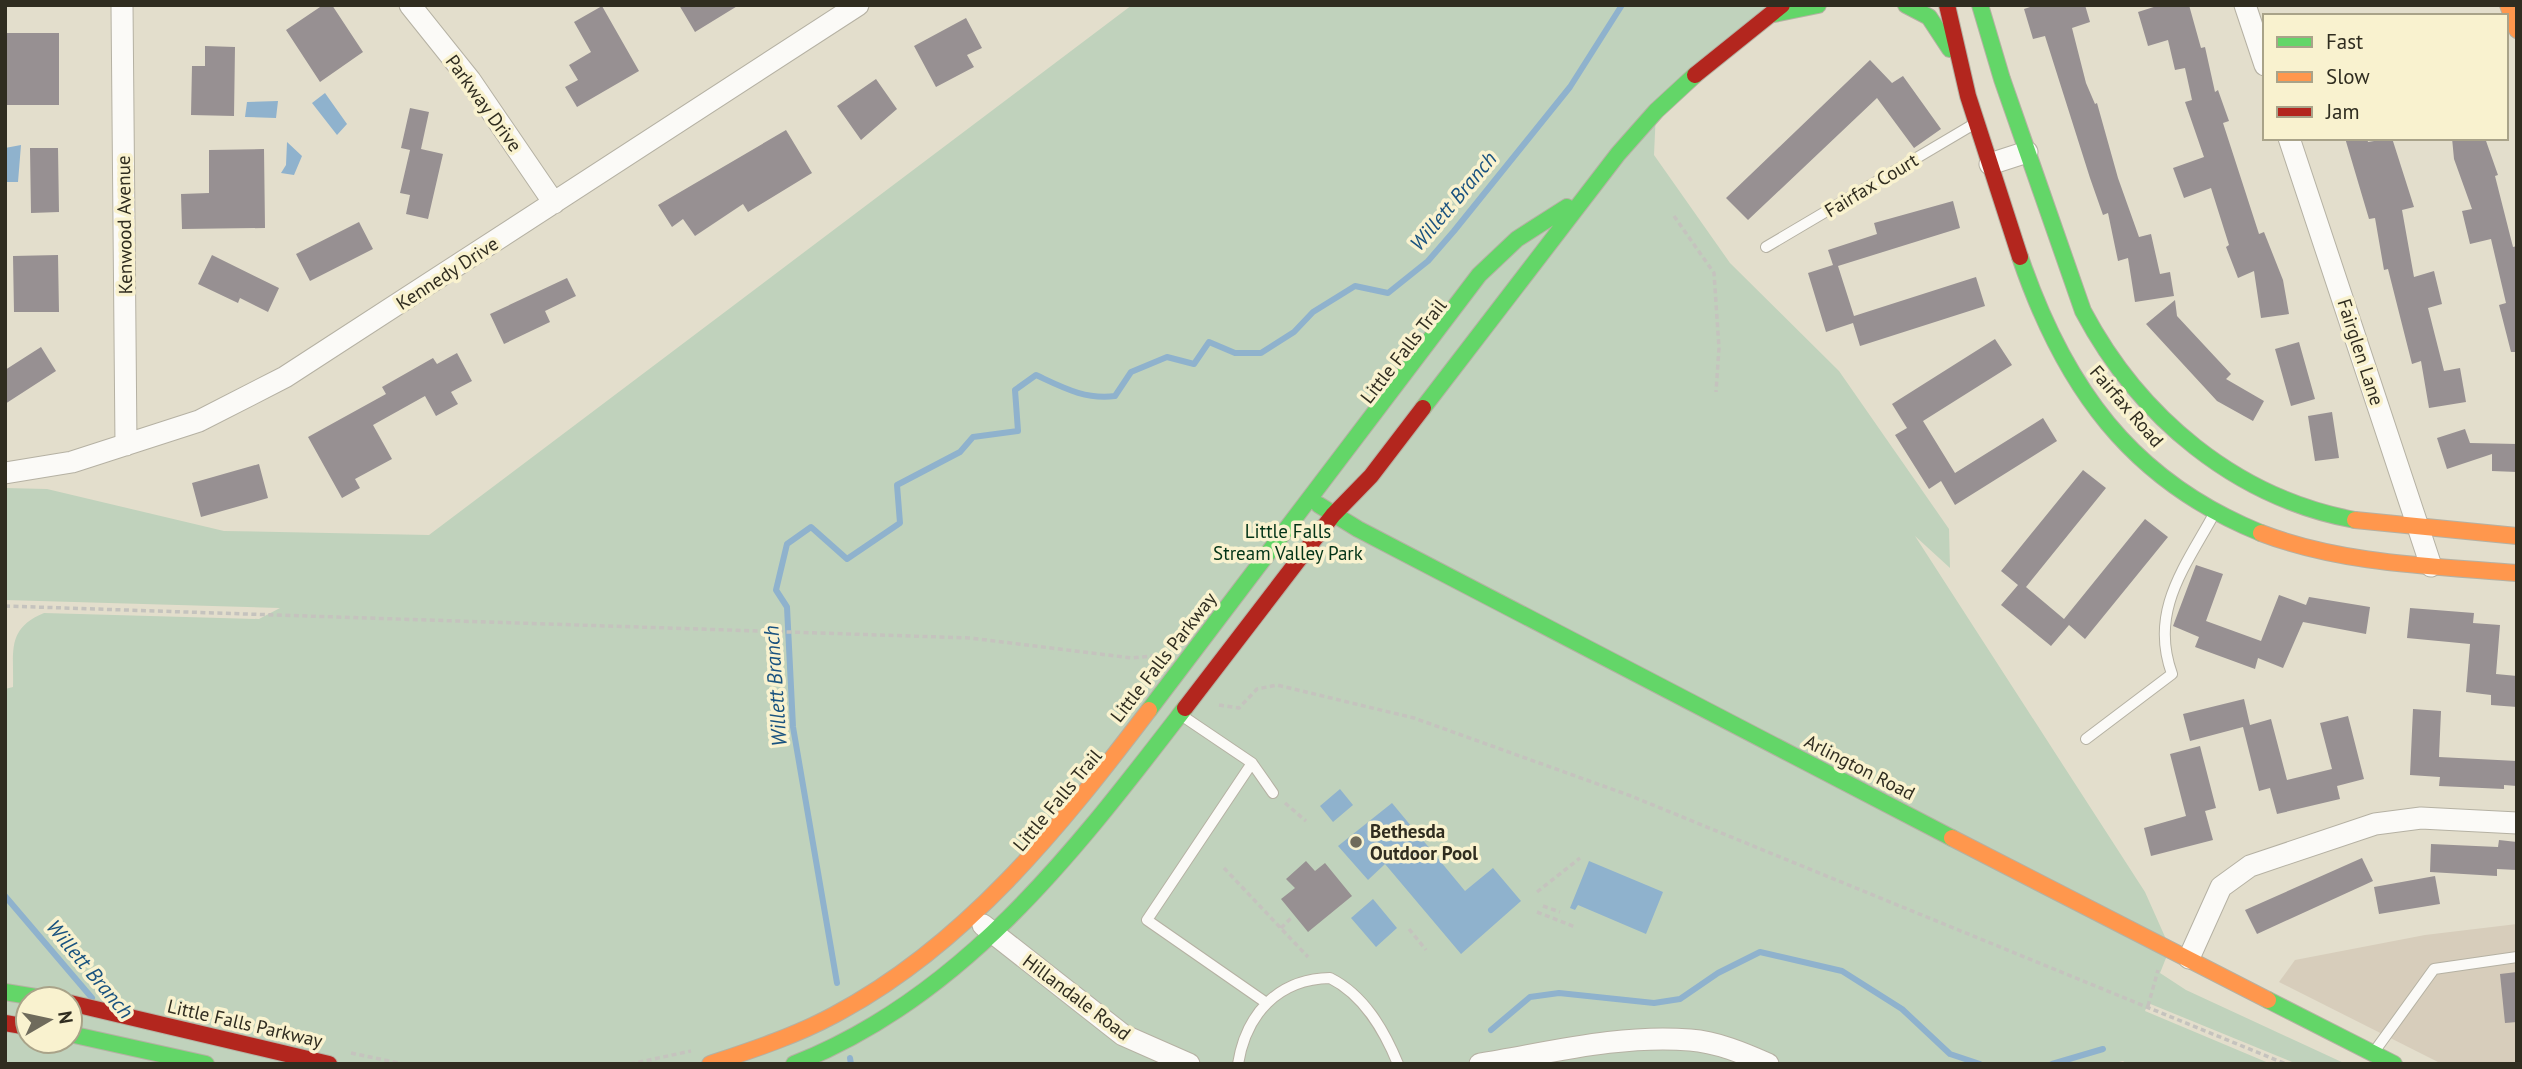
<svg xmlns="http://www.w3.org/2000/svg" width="2522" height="1069" viewBox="0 0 2522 1069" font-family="'PT Sans',sans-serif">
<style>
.commercial{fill:#d7cdbb}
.green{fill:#c0d2bc;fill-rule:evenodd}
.water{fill:#8fb2cd}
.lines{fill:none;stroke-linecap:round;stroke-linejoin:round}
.stream{stroke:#8fb2cd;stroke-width:6}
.building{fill:#979092}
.lane-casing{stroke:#b5b1a3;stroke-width:12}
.street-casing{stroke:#b5b1a3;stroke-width:23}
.fast-casing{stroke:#b5b1a3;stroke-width:18}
.slow-casing{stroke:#b5b1a3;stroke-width:18}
.jam-casing{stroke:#b5b1a3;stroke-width:18}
.path{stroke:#c5c3be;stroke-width:3.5;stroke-dasharray:5 3.5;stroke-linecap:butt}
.lane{stroke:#fbfaf7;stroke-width:10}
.street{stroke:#fbfaf7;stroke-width:21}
.fast{stroke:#63d668;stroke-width:16}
.slow{stroke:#ff974d;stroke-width:16}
.jam{stroke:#b3261e;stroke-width:16}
.poi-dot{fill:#6f6b5c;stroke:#f9f2cf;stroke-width:2.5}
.labels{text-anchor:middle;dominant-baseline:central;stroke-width:7;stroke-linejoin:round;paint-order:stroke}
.street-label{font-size:19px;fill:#302d20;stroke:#f9f2cf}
.park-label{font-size:19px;fill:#023317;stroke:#f9f2cf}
.poi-label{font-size:19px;font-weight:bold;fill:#302d20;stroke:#f9f2cf;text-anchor:start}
.water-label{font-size:21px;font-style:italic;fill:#19527f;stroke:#f9f2cf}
</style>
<rect width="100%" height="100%" fill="#e3decc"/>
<path class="commercial" d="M2517,924V1064H2442L2279,982L2295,960L2425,935Z"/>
<path class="green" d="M1132,5H1782L1656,111L1654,155L1730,263L1839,371L1949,529L1950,568L1915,536L2145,892L2170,948L2160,973L2186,990L2346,1064H2297L2148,1003L2145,1011L2271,1064H2127L2123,1061L2111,1064H1764L1748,1057L1724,1064H5V689L13,687C14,651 6,629 44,613L259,619L280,608L5,600V488L47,489L224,531L429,535ZM28,999H70V1041H28Z"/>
<path class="water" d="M325,93L347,124L337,135L312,103Z
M278,101L276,118L245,117L247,102Z
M287,142L302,156L294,175L281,173L286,165Z
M21,145L18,182H5V148Z
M1340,789L1353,805L1333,822L1320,806Z
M1392,803L1465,891L1493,868L1521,901L1461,954L1385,864L1368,880L1338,846Z
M1589,861L1663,892L1646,934L1578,905L1575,910L1570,908Z
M1373,899L1397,928L1376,947L1351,918Z"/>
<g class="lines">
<path class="stream" d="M5,896L92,998
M837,983L793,727L787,607L776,590L787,544L811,527L847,559L900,523L897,485L960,452L973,437L1018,431L1015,390L1036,375C1062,387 1085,400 1115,396L1131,372L1167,357L1194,364L1209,342L1235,353H1261L1294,332L1313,312L1355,286L1388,293L1428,261L1454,231L1570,87L1622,5
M1491,1030L1530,997L1559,993L1654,1003L1680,999L1718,973L1760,952L1842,971L1902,1009L1950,1054L1980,1064
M850,1058L851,1064
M2052,1064L2103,1049"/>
</g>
<path class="building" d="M323,5H332L363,52L320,82L286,30Z
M679,5H739L695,32Z
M2036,5H2085L2090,22L2072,28L2086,83L2095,104L2097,103L2118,178L2139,237L2151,234L2160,274L2170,272L2174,296L2135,302L2128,258L2118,261L2108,213L2103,215L2090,178L2045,36L2033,39L2024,9Z
M2160,5H2189L2201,48L2205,47L2215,92L2218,90L2229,121L2223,123L2259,234L2264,232L2283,280L2289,314L2261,318L2254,271L2238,278L2226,247L2229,245L2211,188L2184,198L2173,168L2204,157L2185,102L2192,100L2185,68L2175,70L2168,40L2148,46L2138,12Z
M602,6L639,71L577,107L565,87L578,80L569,65L591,52L574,22Z
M966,18L982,48L967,55L974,67L936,87L914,46Z
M5,33H59V105H5Z
M205,46L235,47L234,116L191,115L192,66H205Z
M1870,60L1892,83L1903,76L1941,129L1914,148L1877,98L1748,220L1726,198Z
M876,79L897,109L861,140L837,106Z
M410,108L429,112L421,149L443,154L428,219L406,214L410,195L400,193L410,150L401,148Z
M786,130L812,173L748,212L743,204L695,236L683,219L672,227L658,205Z
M2345,138H2367L2368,142L2392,138L2414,207L2402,210L2414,277L2434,271L2442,304L2428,308L2444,371L2460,368L2466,402L2429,408L2421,361L2412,364L2388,269L2384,270L2375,218L2369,219Z
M2452,138H2485L2498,175L2495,176L2513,247L2517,246V352H2511L2499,305L2506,303L2491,239L2470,244L2462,211L2472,209L2454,159Z
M30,148H58L59,212L31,213Z
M264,149L265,228L182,229L181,194L209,193V150Z
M1953,201L1960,228L1838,266L1854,316L1976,277L1985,306L1860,346L1853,323L1826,332L1808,273L1833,265L1828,250L1877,234L1874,223Z
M359,222L373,249L310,281L296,254Z
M58,255L59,312H14L13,256Z
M212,255L279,288L268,312L240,298L238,303L198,284Z
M567,278L576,296L545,311L550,322L504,344L490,314Z
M2175,300L2177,316L2231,374L2226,379L2264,401L2253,421L2217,401L2146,324Z
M1995,339L2012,365L1923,421L1955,473L2043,418L2057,441L1955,505L1941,481L1929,489L1895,435L1907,428L1892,404Z
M2299,342L2315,399L2291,406L2275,349Z
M41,347L56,371L5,404V370Z
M457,353L472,381L451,392L458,404L436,416L425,396L373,425L392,459L355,479L360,488L342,498L308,437L386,394L382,387L433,358L437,364Z
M2332,412L2339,458L2315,461L2308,416Z
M2465,429L2470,443L2517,444V472L2492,471V454L2447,469L2437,438Z
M259,464L268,498L201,517L192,483Z
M2083,470L2106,488L2026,587L2064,619L2145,519L2168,537L2085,639L2069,625L2051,646L2001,605L2018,585L2001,571Z
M2196,565L2223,574L2206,621L2261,641L2279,595L2306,605L2309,597L2370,607L2366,634L2303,622L2283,668L2258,658L2255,669L2195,647L2199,637L2173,626Z
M2410,608L2474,613L2473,623L2500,625L2496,674L2517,676V707L2491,705V695L2466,692L2470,644L2407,638Z
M2244,699L2250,725L2271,719L2287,780L2332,769L2320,723L2348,716L2364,779L2337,786L2340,799L2277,814L2270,788L2259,791L2243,727L2190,741L2183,714Z
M2413,709L2441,711L2439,757L2517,761V786L2504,785V789L2439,786L2440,777L2410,775Z
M2200,746L2216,808L2205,811L2213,840L2151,856L2144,828L2186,816L2170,754Z
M2499,840L2517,842V870L2497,869V876L2430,872L2431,844L2498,847Z
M2362,858L2373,881L2257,934L2245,910Z
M1306,861L1315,871L1325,863L1352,896L1308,932L1281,899L1295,888L1286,879Z
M2435,876L2440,904L2379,914L2374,887Z
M2517,972V1022L2505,1023L2500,974Z"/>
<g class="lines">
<defs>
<path id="lane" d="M1766,247L1974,124
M1181,715L1252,763L1273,793
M2086,739L2172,674C2149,611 2185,567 2214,514
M1252,763L1147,920L1265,1002
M2374,1052L2434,969L2517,957
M1238,1064C1246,1014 1278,979 1330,978C1364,995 1384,1030 1398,1064"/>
<path id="street" d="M122,5L126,445
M410,5L470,80L554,203
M2245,5L2265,65
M2289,138L2431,566
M1990,164L2027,152
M5,473L72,462L199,421L285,377L858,5
M983,925L1123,1035L1189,1064
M2189,958L2221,887L2250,866L2375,824L2421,818L2517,823
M1480,1064C1548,1053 1621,1034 1690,1040C1717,1042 1743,1053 1768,1064"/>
<path id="fast" d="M1906,5L1929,17L1950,49
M1980,5L2002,79L2083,311C2139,417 2236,498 2355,520
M1774,14L1818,5
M2020,257C2064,386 2130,480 2261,533
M1423,408L1618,154L1656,111L1695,75
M1319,505L1358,529L1952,838
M1149,710L1479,275L1517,239L1567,207
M5,992L48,999
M2268,1000L2394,1064
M70,1034L206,1064
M794,1064C965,997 1077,848 1185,708"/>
<path id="slow" d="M2508,5L2517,30
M2355,520L2517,536
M2261,533C2342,564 2432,566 2517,573
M1952,838L2268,1000
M710,1064C752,1050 795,1036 834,1015C966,945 1060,827 1149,710"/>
<path id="jam" d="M1947,5L1968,96L2020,257
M1695,75L1782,5
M1185,708L1333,515L1371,476L1423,408
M70,1003L329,1064
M5,1023L28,1027"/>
</defs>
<use href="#lane" class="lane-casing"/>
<use href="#street" class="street-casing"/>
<use href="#fast" class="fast-casing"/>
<use href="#slow" class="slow-casing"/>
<use href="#jam" class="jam-casing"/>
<path class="path" d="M1674,216L1714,273L1719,348L1716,392
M5,606L970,638L1132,658L1161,655
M1219,705L1239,708L1257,689L1277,685L1414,718L1631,796L2286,1064
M1285,803L1306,821
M1224,868L1308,957
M1537,892L1580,858
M1543,906L1560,912
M1537,912L1575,927
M1281,928L1291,918
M1409,929L1426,950
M2148,1006L2158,970
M351,1053L404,1064
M630,1064L691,1051"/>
<use href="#lane" class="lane"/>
<use href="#street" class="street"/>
<use href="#fast" class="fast"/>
<use href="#slow" class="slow"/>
<use href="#jam" class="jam"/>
</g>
<circle class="poi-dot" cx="1356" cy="842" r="7"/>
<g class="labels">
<g class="street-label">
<text transform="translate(484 103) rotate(54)">Parkway Drive</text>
<text transform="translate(1871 185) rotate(-31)">Fairfax Court</text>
<text transform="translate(124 225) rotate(-91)">Kenwood Avenue</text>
<text transform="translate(447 273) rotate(-33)">Kennedy Drive</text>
<text transform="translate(1403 351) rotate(-52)">Little Falls Trail</text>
<text transform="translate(2361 352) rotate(72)">Fairglen Lane</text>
<text transform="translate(2127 406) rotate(49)">Fairfax Road</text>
<text transform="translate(1163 657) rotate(-52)">Little Falls Parkway</text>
<text transform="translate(1860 767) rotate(27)">Arlington Road</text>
<text transform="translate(1057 800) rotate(-50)">Little Falls Trail</text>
<text transform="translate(1077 997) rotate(37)">Hillandale Road</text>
<text transform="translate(245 1023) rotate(13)">Little Falls Parkway</text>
</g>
<g class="park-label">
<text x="1288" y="531">Little Falls<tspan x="1288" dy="22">Stream Valley Park</tspan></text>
</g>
<g class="poi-label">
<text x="1370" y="831">Bethesda<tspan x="1370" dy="22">Outdoor Pool</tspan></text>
</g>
<g class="water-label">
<text transform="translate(1453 201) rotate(-50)">Willett Branch</text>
<text transform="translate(775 686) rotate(-94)">Willett Branch</text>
<text transform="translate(90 969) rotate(50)">Willett Branch</text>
</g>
</g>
<rect width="2522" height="1069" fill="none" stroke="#302d20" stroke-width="14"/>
<rect x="2263" y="14" width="245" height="126" fill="#f9f2cf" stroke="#a9a389" stroke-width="2"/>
<rect x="2277" y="37" width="35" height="10" fill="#63d668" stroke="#a9a389" stroke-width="2"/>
<text x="2326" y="49" font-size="21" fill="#302d20">Fast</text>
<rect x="2277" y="72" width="35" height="10" fill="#ff974d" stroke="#a9a389" stroke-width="2"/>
<text x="2326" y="84" font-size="21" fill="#302d20">Slow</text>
<rect x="2277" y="107" width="35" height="10" fill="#b3261e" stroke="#a9a389" stroke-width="2"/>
<text x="2326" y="119" font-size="21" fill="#302d20">Jam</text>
<g transform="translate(49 1020) rotate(81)"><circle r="33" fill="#f9f2cf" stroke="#a9a389" stroke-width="2"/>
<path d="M0-5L12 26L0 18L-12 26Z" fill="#6f6b5c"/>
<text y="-10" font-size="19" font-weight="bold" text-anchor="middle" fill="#302d20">N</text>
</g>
</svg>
